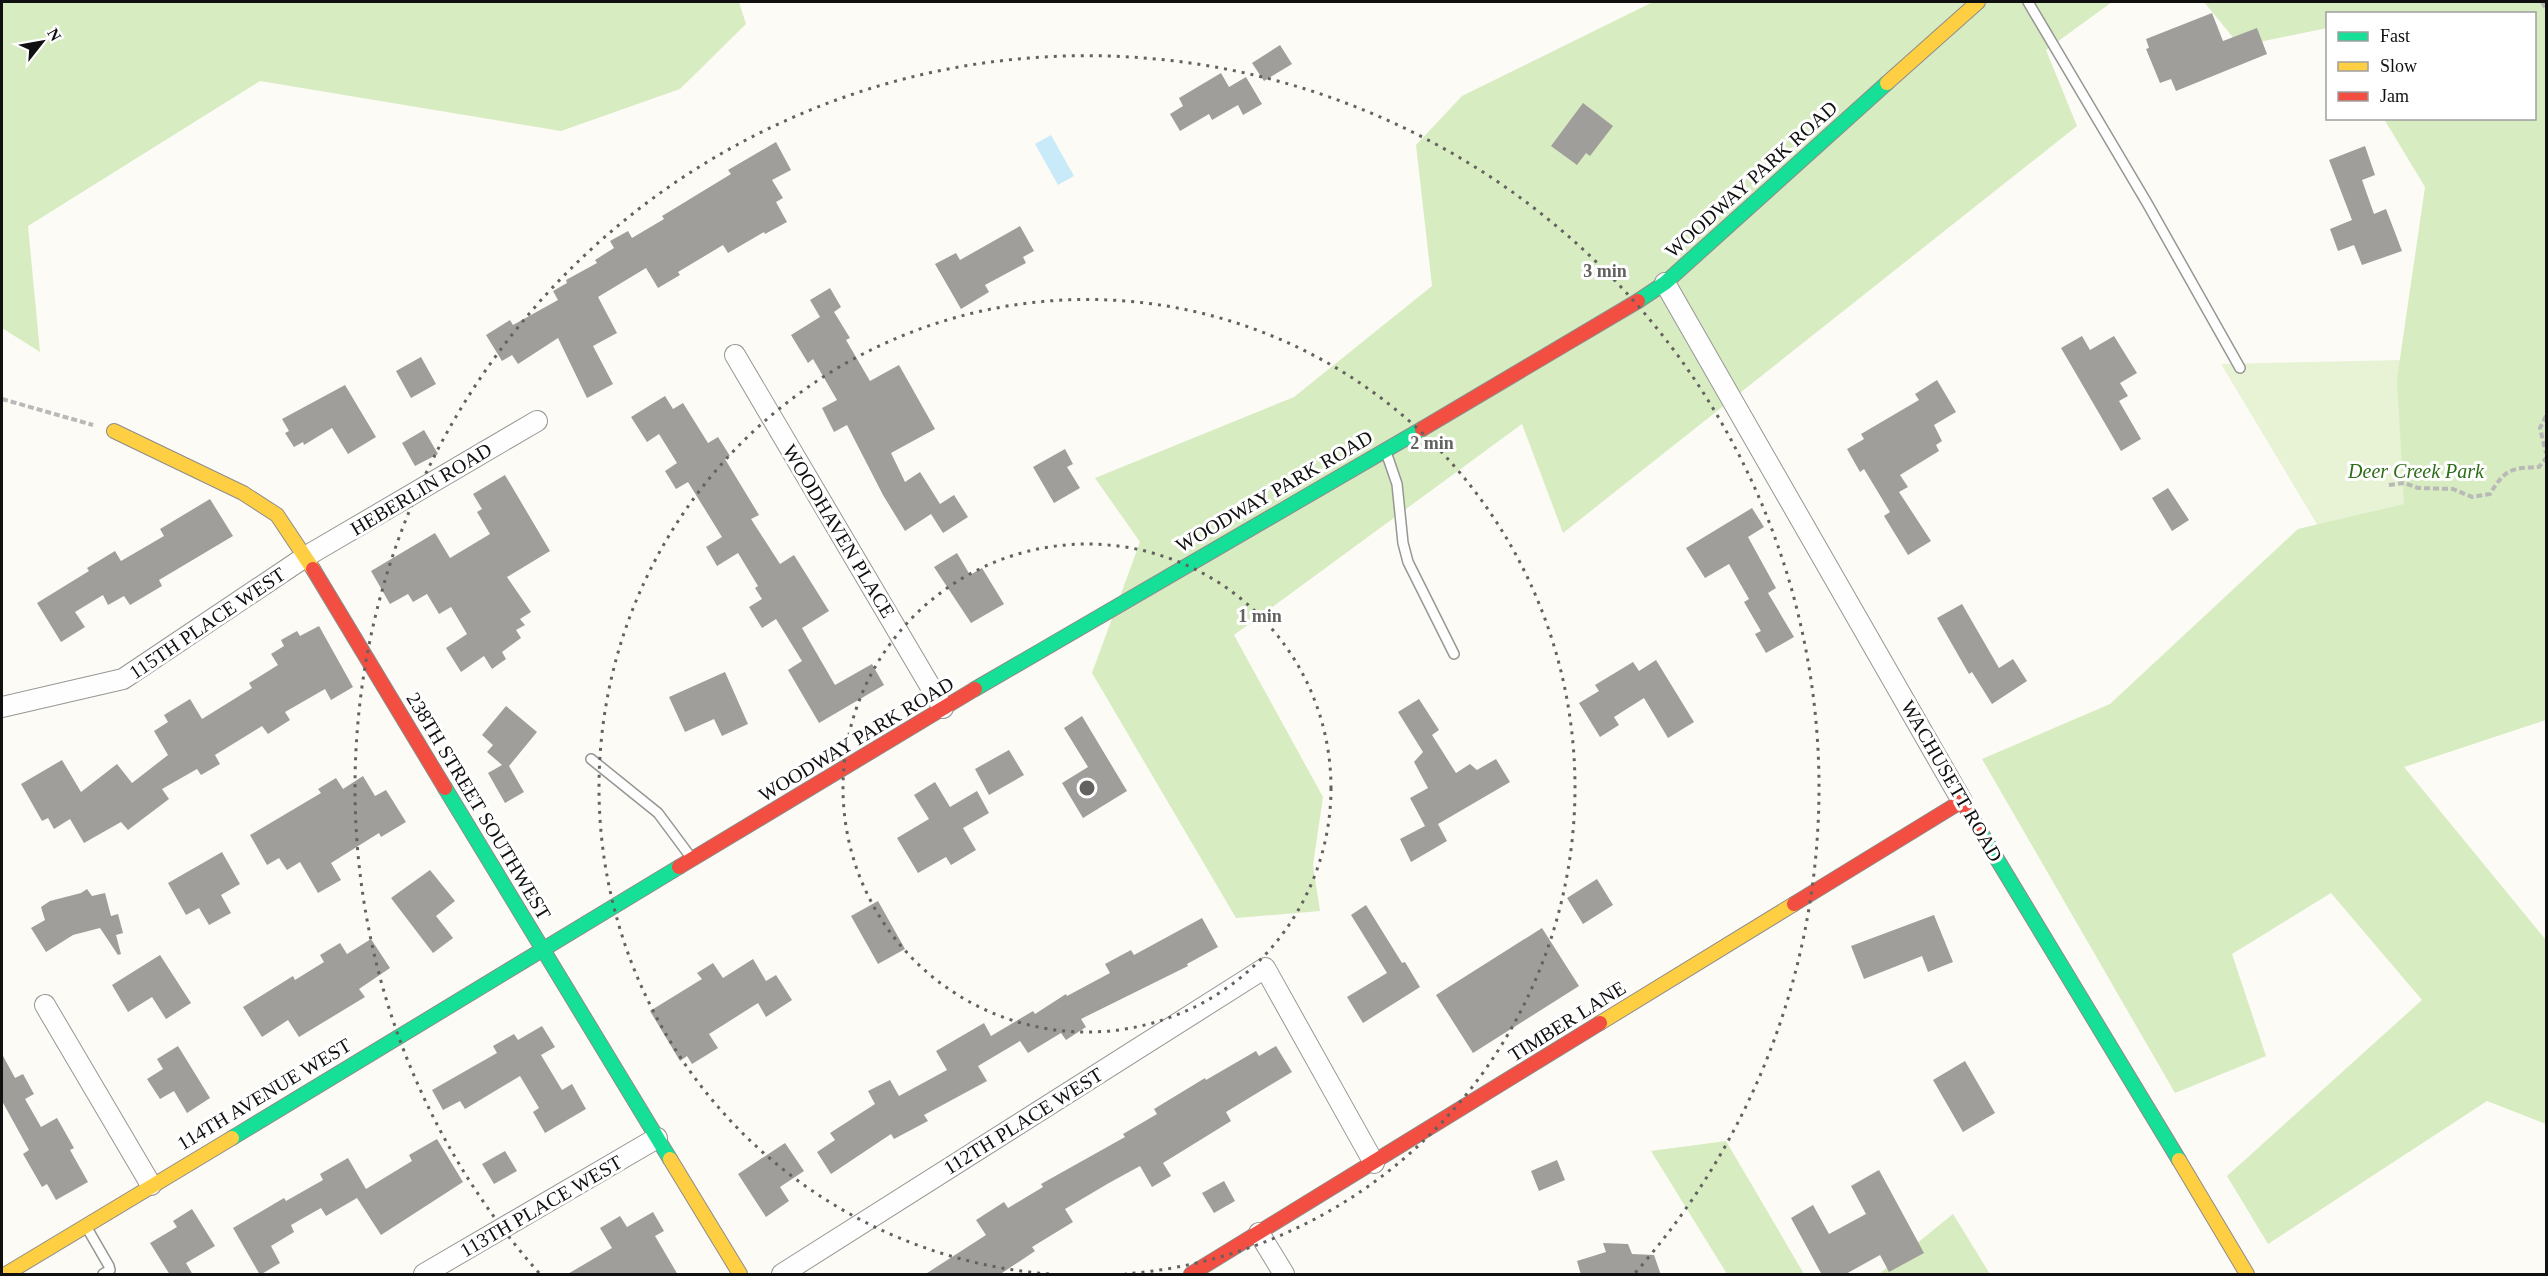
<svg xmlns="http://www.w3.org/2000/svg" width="2548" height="1276" viewBox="0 0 2548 1276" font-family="Georgia,serif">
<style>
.green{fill:#e7f3d4}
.forest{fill:#d8ecc2}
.water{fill:#c9eaf9}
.building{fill:#a09e9b}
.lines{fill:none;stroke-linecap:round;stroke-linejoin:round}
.lane-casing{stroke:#969694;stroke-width:12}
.street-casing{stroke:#969694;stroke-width:22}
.fast-casing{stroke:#8d8c8a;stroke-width:16}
.slow-casing{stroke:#8d8c8a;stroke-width:16}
.jam-casing{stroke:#8d8c8a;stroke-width:16}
.path{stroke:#b9b9b8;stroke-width:4;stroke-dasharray:6 3;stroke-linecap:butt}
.lane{stroke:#fffefe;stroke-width:9}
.street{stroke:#fffefe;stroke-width:20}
.fast{stroke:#16e098;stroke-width:14}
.slow{stroke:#ffcf43;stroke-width:14}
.jam{stroke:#f24e42;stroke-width:14}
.ring{fill:none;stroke:#636260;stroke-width:3;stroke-dasharray:3 6}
.labels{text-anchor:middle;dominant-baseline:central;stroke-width:6;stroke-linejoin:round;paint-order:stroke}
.street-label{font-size:20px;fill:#101010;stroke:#fff}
.park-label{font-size:20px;font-style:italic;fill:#2f6d1a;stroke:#fff}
.centre{fill:#636260;stroke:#fff;stroke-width:3}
.ring-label{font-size:18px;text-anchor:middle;font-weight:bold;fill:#636260;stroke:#fff;stroke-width:6;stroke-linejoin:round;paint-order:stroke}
</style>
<rect width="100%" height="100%" fill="#fcfbf6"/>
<path class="green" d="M2546,2V517L2360,596L2221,364L2498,358L2534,118V14Z"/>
<path class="forest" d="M2,2H739L746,24L680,89L561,131L260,81L28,226L40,352L2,328Z
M1653,2H2112L2046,50L2077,126L1563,533L1522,424L1234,635L1323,797L1313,865L1320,911L1236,918L1092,673L1140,542L1095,478L1294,397L1432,286L1416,145L1462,96Z
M2204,2H2546V720L2404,767L2546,940V1124L2487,1101L2268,1244L2227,1176L2422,1000L2331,893L2232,954L2266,1056L2175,1093L1982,759L2110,704L2298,529L2404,504L2397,379L2425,187L2384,119L2534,118V14H2328L2327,28L2240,46Z
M1726,1141L1804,1274H1727L1651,1151Z
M1953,1214L1990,1274H1879Z"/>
<path class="water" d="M1051,135L1074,176L1058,185L1035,144Z"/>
<path class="building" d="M2212,13L2223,41L2257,28L2267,54L2176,91L2171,79L2160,83L2146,49L2149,48L2146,39Z
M1280,45L1292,64L1264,81L1252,63Z
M1221,73L1229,87L1246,77L1262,104L1243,115L1238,105L1212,120L1209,114L1180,131L1170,114L1183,106L1179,98Z
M1583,103L1613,126L1590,156L1586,153L1577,165L1551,146Z
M776,142L791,170L772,180L783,198L776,202L787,222L765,234L764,232L728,253L723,245L678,272L680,275L658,288L646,268L598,297L617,333L593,346L613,384L587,398L558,338L518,364L512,355L502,361L486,335L510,320L513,325L558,300L553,291L567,283L566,280L597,263L595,260L614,248L610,241L628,231L632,238L664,219L662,216L731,174L728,170Z
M2365,146L2375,175L2362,180L2374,214L2386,209L2402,251L2362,265L2354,245L2338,251L2330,229L2352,220L2329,160Z
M1020,226L1034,251L1023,257L1026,263L985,285L989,292L961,309L935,264L956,253L960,260Z
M830,288L841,307L834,312L850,338L846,340L870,381L899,365L935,429L891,453L905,482L920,472L940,504L954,495L968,517L943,533L931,514L905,531L883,495L847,425L834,432L822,408L837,400L813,359L808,363L791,335L820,317L810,300Z
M2082,336L2090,350L2114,336L2137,373L2120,383L2128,396L2119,401L2141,439L2121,451L2061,348Z
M421,357L436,384L411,398L396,371Z
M1937,380L1956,412L1934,425L1942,441L1936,445L1939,451L1900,475L1908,487L1899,492L1931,541L1908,555L1884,516L1890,512L1864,469L1860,472L1847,449L1864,439L1861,434L1919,400L1915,394Z
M345,385L376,437L348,454L332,428L304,445L303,442L294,447L285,433L289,431L282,419Z
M665,396L673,409L683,403L708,443L718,437L730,456L725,459L759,515L751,519L780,564L794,555L829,611L802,628L835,685L872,664L884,685L819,723L788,670L802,661L776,619L762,628L749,607L762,599L755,588L758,586L738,553L717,566L706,547L722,537L688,482L676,489L665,471L677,463L659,434L647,442L631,417Z
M424,430L438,454L415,466L402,443Z
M1065,449L1073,464L1067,467L1080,488L1054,503L1033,467Z
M505,475L550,551L507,577L531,612L520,619L525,625L516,630L521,638L502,652L506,659L492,669L484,656L461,672L446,648L467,634L451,607L439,614L427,594L413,602L408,594L390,604L371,571L435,533L450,558L490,534L477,512L482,509L473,494Z
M2168,488L2189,520L2172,531L2152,498Z
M210,499L233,536L159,580L162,586L130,605L124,596L108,605L103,595L75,612L85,627L61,642L37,603L89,571L87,568L115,551L121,561L164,536L160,529Z
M1752,508L1764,527L1748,537L1776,588L1768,593L1794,637L1766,653L1755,634L1761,631L1744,602L1749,599L1729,564L1705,578L1686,548Z
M957,553L970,575L982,568L1004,604L971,623L934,567Z
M1962,604L1999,668L2013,659L2027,681L1992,704L1972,672L1969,674L1937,618Z
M319,626L353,687L331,700L325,689L285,712L290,720L268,734L262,726L215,755L220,764L201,775L197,769L162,789L169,799L128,830L121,822L84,843L70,819L54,829L48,818L42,821L21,784L62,760L81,792L117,764L132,783L168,755L154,731L168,722L164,715L190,699L202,719L252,688L249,683L278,665L271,654L284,646L281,640L297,631L300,636Z
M1656,660L1694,722L1668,738L1644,698L1614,717L1619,725L1600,737L1579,703L1599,691L1595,685L1633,662L1639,671Z
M725,672L748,724L722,736L714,719L685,732L669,697Z
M1419,699L1439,730L1432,735L1456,773L1470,764L1477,770L1496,759L1510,782L1438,824L1447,841L1411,862L1400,839L1425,826L1410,798L1428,788L1414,762L1423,752L1398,712Z
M506,706L537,732L509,766L524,792L505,803L488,773L502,765L487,752L493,745L482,735Z
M1082,716L1127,791L1083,818L1062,783L1088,767L1064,728Z
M1009,750L1024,775L989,795L975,769Z
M363,776L375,796L386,790L406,822L381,837L379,833L331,863L341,880L318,893L300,862L287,870L279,858L267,865L250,835L321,793L318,789L336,778L343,789Z
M935,782L950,807L977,791L989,813L963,828L976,850L951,865L946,857L918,873L897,838L929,819L914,795Z
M222,852L240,884L221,895L231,913L209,925L199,908L186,915L168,883Z
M430,870L455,901L436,916L453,938L433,953L391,898Z
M1597,879L1613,905L1583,924L1567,898Z
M87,889L92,896L105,893L111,916L118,914L123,933L116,935L121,954L118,955L100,928L73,935L46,952L31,928L45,920L41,907L50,901L81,893Z
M878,901L905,949L878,964L851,916Z
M1366,905L1402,963L1405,962L1420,987L1363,1023L1347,997L1387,973L1351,915Z
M1934,915L1953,962L1928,972L1922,956L1864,979L1851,946Z
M1202,918L1218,947L1187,964L1188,966L1081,1019L1086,1027L1066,1040L1061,1033L1028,1053L1020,1041L978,1066L987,1081L924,1115L928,1121L894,1139L891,1134L831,1174L817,1152L835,1140L830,1133L875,1104L868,1091L890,1080L899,1096L947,1070L936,1051L984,1023L991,1036L1033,1011L1035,1014L1066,994L1067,996L1110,973L1105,964L1131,950L1134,955Z
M1542,928L1579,986L1473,1053L1436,995Z
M371,939L390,968L359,989L365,997L299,1037L288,1020L262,1037L243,1007L293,976L295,980L324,962L320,955L340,943L347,954Z
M160,955L191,1003L166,1019L152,997L128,1012L112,985Z
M753,959L766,981L776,975L792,1000L766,1017L758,1003L709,1034L718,1048L692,1064L687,1056L680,1061L650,1011L702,979L697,973L713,963L723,978Z
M542,1026L555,1047L541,1055L562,1090L572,1084L586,1109L545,1133L533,1112L539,1108L520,1076L465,1109L460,1101L443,1110L432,1090L497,1053L493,1046L514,1034L518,1040Z
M178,1046L210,1098L187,1113L174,1091L160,1099L147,1079L163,1069L157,1059Z
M1276,1046L1292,1072L1226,1112L1231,1121L1163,1163L1171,1176L1152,1187L1140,1166L1109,1183L1065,1209L1073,1222L1032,1247L1035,1251L999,1275H924L986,1235L976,1220L1004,1202L1008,1208L1043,1187L1041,1184L1125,1137L1123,1134L1157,1114L1154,1109L1205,1078L1206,1080L1256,1051L1259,1056Z
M2,1054L15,1078L23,1074L34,1094L25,1099L41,1127L57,1118L74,1148L70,1150L88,1182L56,1200L47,1184L42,1187L23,1154L29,1150L2,1101Z
M1965,1061L1995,1113L1963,1132L1933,1080Z
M437,1139L463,1182L381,1235L357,1198L326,1216L321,1208L291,1225L294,1232L271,1246L280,1263L260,1275L233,1228L284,1198L286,1201L323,1180L320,1174L348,1158L366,1189L412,1161L409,1155Z
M785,1143L804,1171L780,1187L789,1201L766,1217L738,1174Z
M505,1151L517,1171L494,1184L482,1164Z
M1557,1160L1565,1180L1539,1191L1531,1171Z
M1879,1170L1924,1253L1889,1272L1880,1255L1844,1275H1822L1791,1218L1813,1205L1829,1234L1866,1214L1851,1186Z
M1224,1181L1235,1201L1214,1213L1202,1193Z
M192,1209L215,1246L186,1263L193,1275H170L150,1243L177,1227L173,1221Z
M653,1212L664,1231L655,1236L678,1275H566L612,1248L600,1228L620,1216L627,1227Z
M1603,1243L1628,1244L1632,1254L1654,1255L1661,1275H1581L1577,1261L1606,1252Z"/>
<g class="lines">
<defs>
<path id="lane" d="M2028,2L2147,203L2240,368
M1386,452L1397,484L1403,543L1408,562L1454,654
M591,759L658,813L690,856
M87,1228L109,1266L110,1270L103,1274"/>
<path id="street" d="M1665,283L1962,801
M735,355L943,708
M2,707L123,679L305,557L537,421
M45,1005L151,1185
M1259,1233L1284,1274
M424,1274L657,1138
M782,1274L1265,968L1374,1163"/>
<path id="fast" d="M1638,301L1665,283L1887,83
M975,689L1422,429
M445,788L670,1159
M1980,831L2179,1160
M232,1138L679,867"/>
<path id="slow" d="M1887,83L1978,2
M114,431L243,493L277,515L313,569
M1600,1023L1794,904
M670,1159L740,1274
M2179,1160L2247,1274
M6,1274L232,1138"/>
<path id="jam" d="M1422,429L1638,301
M313,569L445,788
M679,867L975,689
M1794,904L1962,801L1980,831
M1191,1274L1600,1023"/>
</defs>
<use href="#lane" class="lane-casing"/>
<use href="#street" class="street-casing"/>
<use href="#fast" class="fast-casing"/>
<use href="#slow" class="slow-casing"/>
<use href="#jam" class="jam-casing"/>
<path class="path" d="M2542,2L2546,9
M2,399L93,425
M2546,416L2540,428L2546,453
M2389,485L2404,483L2418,488L2453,489L2472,497L2490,494C2505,469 2511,468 2539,467L2546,458"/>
<use href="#lane" class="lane"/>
<use href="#street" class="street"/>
<use href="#fast" class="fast"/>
<use href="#slow" class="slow"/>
<use href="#jam" class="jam"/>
</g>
<g class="ring">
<circle cx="1087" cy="788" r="244"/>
<path d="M1049 1274A488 488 0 1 1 1125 1274"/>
<path d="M539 1273A732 732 0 1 1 1635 1273"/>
</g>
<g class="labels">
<g class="street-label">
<text transform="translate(1751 179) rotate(-42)">WOODWAY PARK ROAD</text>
<text transform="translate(421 489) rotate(-31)">HEBERLIN ROAD</text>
<text transform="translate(1274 491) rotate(-30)">WOODWAY PARK ROAD</text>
<text transform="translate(839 531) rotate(59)">WOODHAVEN PLACE</text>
<text transform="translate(207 623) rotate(-34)">115TH PLACE WEST</text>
<text transform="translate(856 739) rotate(-31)">WOODWAY PARK ROAD</text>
<text transform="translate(1952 781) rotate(60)">WACHUSETT ROAD</text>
<text transform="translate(479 806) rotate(59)">238TH STREET SOUTHWEST</text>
<text transform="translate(1567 1021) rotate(-32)">TIMBER LANE</text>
<text transform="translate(264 1094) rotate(-31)">114TH AVENUE WEST</text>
<text transform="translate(1023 1121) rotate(-32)">112TH PLACE WEST</text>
<text transform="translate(541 1206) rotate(-30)">113TH PLACE WEST</text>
</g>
<g class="park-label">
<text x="2416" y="471">Deer Creek Park</text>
</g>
</g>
<circle cx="1087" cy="788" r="9" class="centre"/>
<g class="ring-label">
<text x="1605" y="277">3 min</text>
<text x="1432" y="449">2 min</text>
<text x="1260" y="622">1 min</text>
</g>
<rect width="2548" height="1276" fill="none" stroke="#101010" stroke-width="6"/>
<rect x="2326" y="12" width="210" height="108" fill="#ffffff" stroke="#9f9f9f" stroke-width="1.5"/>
<rect x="2338" y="32" width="30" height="9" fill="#16e098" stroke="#9f9f9f" stroke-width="1.5"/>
<text x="2380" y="42" font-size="18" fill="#101010">Fast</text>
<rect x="2338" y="62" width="30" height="9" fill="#ffcf43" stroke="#9f9f9f" stroke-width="1.5"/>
<text x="2380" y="72" font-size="18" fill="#101010">Slow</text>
<rect x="2338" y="92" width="30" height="9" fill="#f24e42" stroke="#9f9f9f" stroke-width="1.5"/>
<text x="2380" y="102" font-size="18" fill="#101010">Jam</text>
<g transform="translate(42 42) rotate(59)" stroke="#ffffff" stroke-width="4.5" paint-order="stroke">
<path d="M0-4.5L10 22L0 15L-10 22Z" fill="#101010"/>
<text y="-9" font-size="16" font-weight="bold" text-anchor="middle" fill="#101010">N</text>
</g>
</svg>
